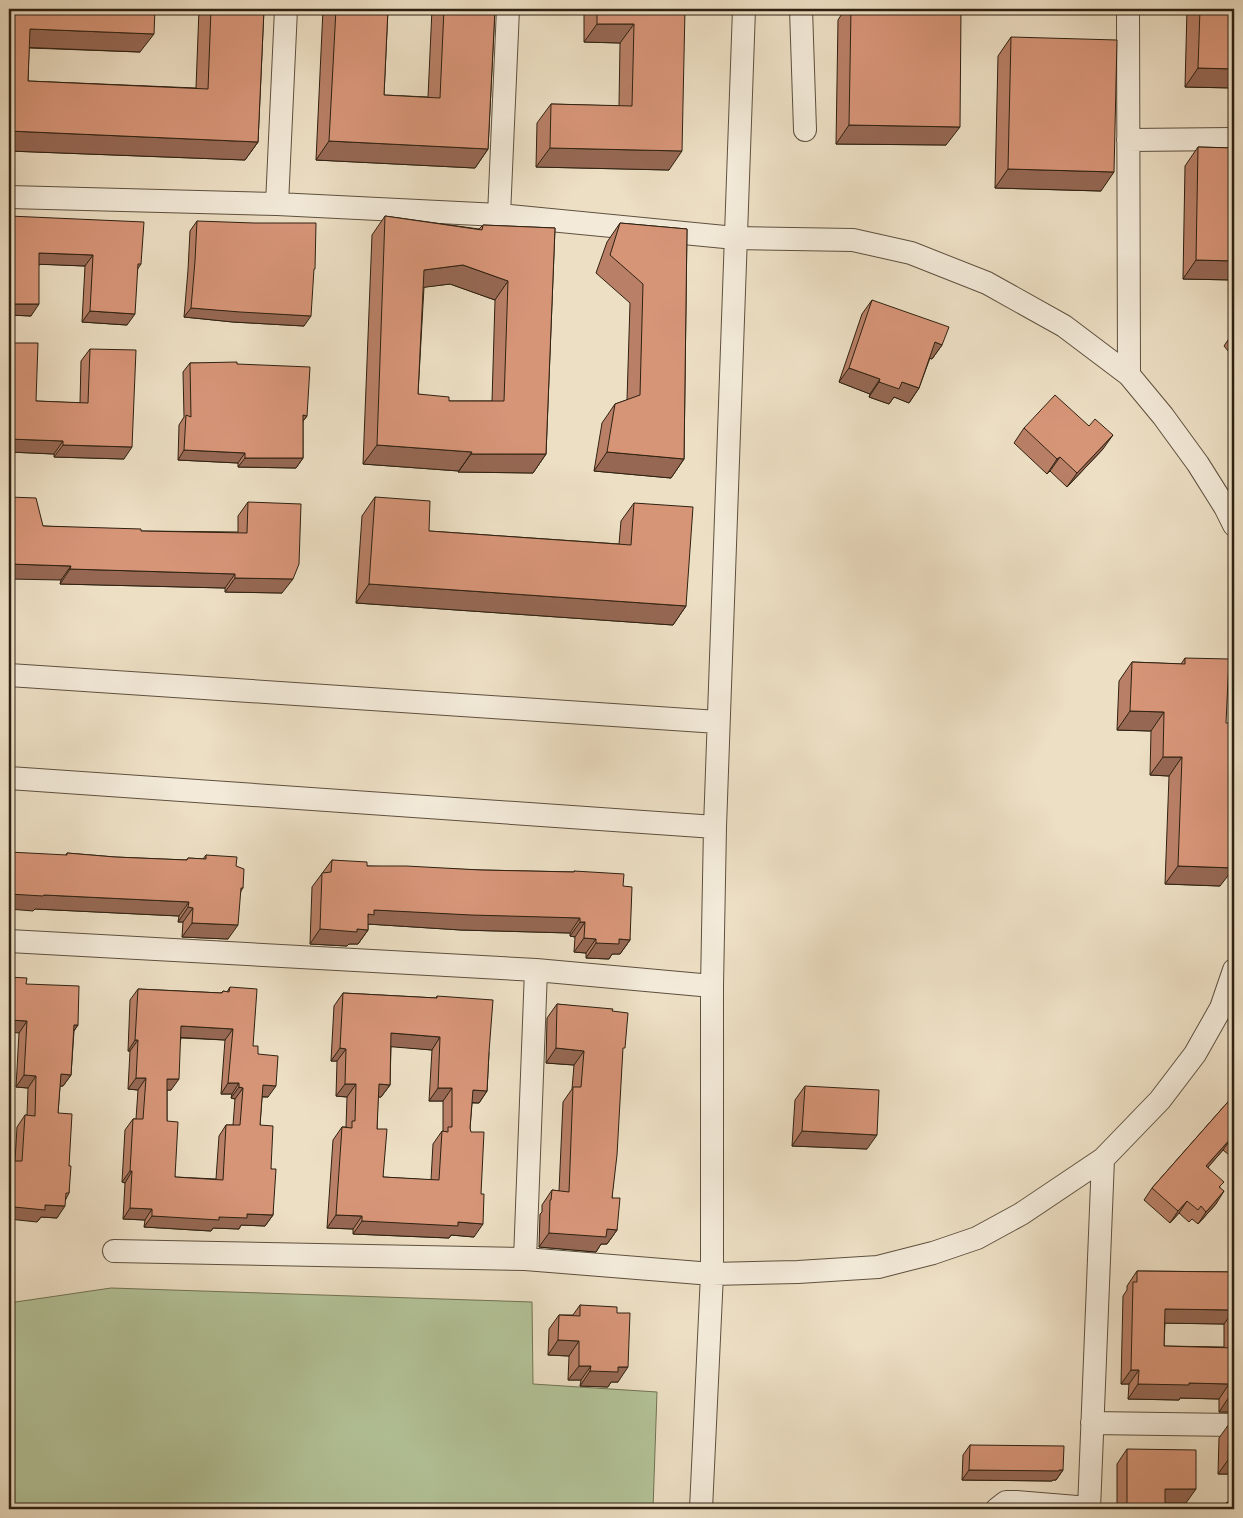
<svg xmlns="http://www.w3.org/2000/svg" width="1243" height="1518" viewBox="0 0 1243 1518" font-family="'Libre Caslon Text',serif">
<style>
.green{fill:#b3c398;stroke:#707254}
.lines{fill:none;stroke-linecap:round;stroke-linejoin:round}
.street-casing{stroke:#5e503e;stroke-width:24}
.street{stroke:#f3ead9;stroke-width:22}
.wall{fill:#b98067;stroke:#2e2111;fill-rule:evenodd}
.shaded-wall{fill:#966854;stroke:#2e2111}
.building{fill:#d79578;stroke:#2e2111;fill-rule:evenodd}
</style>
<rect width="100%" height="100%" fill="#eddfc4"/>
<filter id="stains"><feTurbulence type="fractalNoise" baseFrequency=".004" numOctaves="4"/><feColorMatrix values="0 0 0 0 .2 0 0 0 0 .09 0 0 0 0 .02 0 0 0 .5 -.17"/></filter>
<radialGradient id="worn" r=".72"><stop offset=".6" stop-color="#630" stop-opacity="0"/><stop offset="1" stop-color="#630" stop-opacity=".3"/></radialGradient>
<path class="green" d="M111,1288L532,1302L533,1384L657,1392L653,1509H9V1303Z"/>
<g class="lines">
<defs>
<path id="street" d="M801,9L805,130
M1128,9L1129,375
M1128,140L1234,139
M9,197L277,204L499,215L735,238L853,240L911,253L987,283L1064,326L1129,375L1163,416L1198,464L1225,507L1234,525
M277,204L286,9
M499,215L508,9
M9,675L718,722
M9,778L715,827
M9,941L536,970L712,986
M114,1251L525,1259L712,1274L798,1272L878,1267L933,1253L977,1238L1021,1214L1103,1159L1160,1100L1195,1054L1221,1008L1234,970
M525,1259L536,970
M1092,1423L1234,1425
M701,1509L712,1274V986L715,827L744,9
M997,1509L1006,1502H1016L1089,1508
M1089,1509L1103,1159"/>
</defs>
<use href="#street" class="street-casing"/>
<use href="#street" class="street"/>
</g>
<path class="wall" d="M9,9L140,52L29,48L28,81L196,88L199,9H264L258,142L245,160L9,151Z
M323,9H388L384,95L428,97L432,9H495L488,149L475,168L316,160Z
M584,9H685L669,170L536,167L537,123L551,104L619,106L620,43L584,42Z
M845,9H961L946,145L836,144L838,20Z
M1187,9H1234V88L1185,87Z
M1011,37L1101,191L995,188L998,56Z
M1198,147L1234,148V280L1183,279L1185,166Z
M9,216L141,264L137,270L127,325L82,322L85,266L39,264L31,316L9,315Z
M385,216L479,229L483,225L555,228L546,454L533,473L458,472L459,471L363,464L372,235ZM450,284L495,300L492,401H449L418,394L424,287Z
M197,221L313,272L304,326L233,322L184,317L188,270L190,231Z
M620,223L687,229L684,459L671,478L594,471L602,423L615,404L627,400L630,303L596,273L607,242Z
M872,300L942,345L932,359L930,358L919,388L909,403L894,397L889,404L869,397L870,394L839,382L862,314Z
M1234,331V358L1224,346Z
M9,343L36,401L80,403L81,361L90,349L124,459L54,457V454L9,452Z
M190,363L237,364L307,416L303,421V458L296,468L238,467V463L178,460L179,425L184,417L183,372Z
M1089,426L1103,449L1067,487L1050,471L1047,474L1014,443L1024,428Z
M375,497L429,531L619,544L621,521L634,503L686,606L673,625L356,603L362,516Z
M248,502L282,593L225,592V588L60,584L61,580L43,526L141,531L238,532V516Z
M1185,658L1220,886L1165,884L1169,776L1150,775L1151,731L1117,730L1119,681L1132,662L1181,664Z
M67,853L115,857L186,860L188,858L203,859L206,855L236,866L243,888L241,891L228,939L182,937L183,922H178L179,916L35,909L33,911Z
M332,860L367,866L481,870L574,872V871L623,886L630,940L620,954H612L609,959L586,958V953L574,952L575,937L570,936V933L461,930L368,924V930L358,944H349L347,946L310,944L312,887Z
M26,984L78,1025L74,1031L71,1075L63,1086H60L58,1113L69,1166V1193L66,1199L57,1218L41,1217L37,1222L15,1161L17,1127L25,1115H27L28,1088L16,1087L19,1033Z
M230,987L253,1046L258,1054L268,1097H262L260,1125L271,1169L273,1215L265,1226L241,1225L239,1229L213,1228L211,1231L144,1227L145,1220L123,1219L125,1183L122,1182L125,1130L133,1119H136L138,1090L128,1089L130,1051H128L130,1000L138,989L221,993L223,991L227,992ZM181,1038L225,1040L221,1094H232L231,1098L235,1099L233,1125H226L219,1136L216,1179L175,1177L167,1121V1090H171Z
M343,993L436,998L437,996L489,1052L487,1091L479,1103H472L470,1128L474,1237L451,1235L449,1238L353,1234V1229L327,1228L333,1140L342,1127H346L347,1097L336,1096L337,1061H331L334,1006ZM391,1046L432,1050L429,1101H443V1132L442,1131L433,1144L431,1180L383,1177L377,1129L378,1097H381L390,1085Z
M557,1004L612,1011L622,1053L612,1198L617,1230L607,1244H601L596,1252L539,1247L540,1214L542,1212V1205L552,1190L559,1191L563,1102L572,1089L574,1065L546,1063L547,1018Z
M805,1086L867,1149L792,1146L795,1100Z
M1234,1095V1159L1223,1150L1208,1167L1220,1187L1216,1204L1198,1224L1192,1219L1189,1222L1179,1213L1170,1223L1144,1200L1152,1188Z
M1137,1271L1234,1272V1412H1219V1399L1180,1398L1179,1400L1128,1399L1129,1384H1121L1123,1296L1127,1290V1286ZM1165,1323L1224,1324V1347L1164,1346Z
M580,1305L617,1313L618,1382H611L608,1387L580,1386L581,1380H568L569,1356L548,1355L549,1329L559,1315H573Z
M1229,1424L1234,1474H1218L1219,1438Z
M970,1445L1063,1470L1056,1480H1053L1052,1481L962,1480L963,1455Z
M1127,1449L1186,1503H1165V1509H1117V1464Z
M1227,1502L1234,1509H1222Z"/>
<path class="shaded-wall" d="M597,24H634L620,43L584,42Z
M30,29L154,34L140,52L17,47Z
M1198,68L1234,69V88L1185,87Z
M849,125L960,127L946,145L836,144Z
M9,131L258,142L245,160L9,151Z
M329,141L488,149L475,168L316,160Z
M550,148L682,151L669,170L536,167Z
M1008,169L1114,172L1101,191L995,188Z
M39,253L93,255L85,266L32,264Z
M1196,260L1234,261V280L1183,279Z
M463,265L508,281L495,300L450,284L411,289L424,270Z
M9,304H39L31,316L9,315Z
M191,308L311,316L304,326L233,322L184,317Z
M90,311L135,314L127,325L82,322Z
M935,342L942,345L932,359L925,357Z
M849,368L880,379L870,394L839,382Z
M879,382H902L919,388L909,403L894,397L889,404L869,397Z
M303,415L307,416L300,425Z
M1113,435L1103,449L1067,487L1077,473Z
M9,439L63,441L54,454L9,452Z
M63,445L132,447L124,459L54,457Z
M377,445L472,452L459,471L363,464Z
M184,450L245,453L238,463L178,460Z
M607,452L684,459L671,478L594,471Z
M471,454H546L533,473L458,472Z
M1060,457L1050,471L1047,474L1057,459Z
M245,458H303L296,468L238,467Z
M9,564L71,566L61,580L9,579Z
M70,569L235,574L225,588L60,584Z
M235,578L293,579L282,593L225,592Z
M369,584L686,606L673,625L356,603Z
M1130,711L1164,712L1151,731L1117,730Z
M1163,757H1182L1169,776L1150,775Z
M1178,866L1234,868L1220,886L1165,884Z
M9,894L44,895L189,902L179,916L35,909L33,911L9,909Z
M188,907L193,908L183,922H178Z
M374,910L580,918L570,933L461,930L367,924L368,914Z
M580,922H585L575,937L570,936Z
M192,923L238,925L228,939L182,937Z
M320,929H357L368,930L358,944H349L347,946L310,944Z
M584,938L596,939L586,953L574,952Z
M619,939L630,940L620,954H612L609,959L586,958L596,943Z
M9,1020L27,1021L19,1033L9,1032Z
M74,1025H78L70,1036Z
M181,1026L233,1029L225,1040L174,1037Z
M391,1033L440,1037L432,1050L382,1046Z
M135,1040H138L130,1051H128Z
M340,1048L346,1049L337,1061H331Z
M556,1048L584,1051L574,1065L546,1063Z
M61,1074L71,1075L63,1086H53Z
M24,1075L36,1076L28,1088L16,1087Z
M136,1078H146L138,1090L128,1089Z
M167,1079H179L171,1090H159Z
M228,1083H239L232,1094H221Z
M345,1084H356L347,1097L336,1096Z
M379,1084L390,1085L381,1097H370Z
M263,1085L276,1086L268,1097L255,1096Z
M239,1087L243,1088L235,1099L231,1098Z
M438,1088H452L443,1101H429Z
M473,1090L487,1091L479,1103L464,1102Z
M802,1131L877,1135L867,1149L792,1146Z
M1232,1137L1223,1150L1198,1179L1206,1166Z
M130,1171H132L125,1183L122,1182Z
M1224,1191L1216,1204L1198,1224L1206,1212Z
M1187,1201L1179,1213L1170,1223L1178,1211Z
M45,1205L65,1206L57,1218L41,1217L37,1222L9,1219V1209L14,1207Z
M130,1208L152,1209L145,1220L123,1219Z
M247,1214L273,1215L265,1226L241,1225L239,1229L213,1228L211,1231L144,1227L152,1216L219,1217Z
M336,1215L362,1216L353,1229L327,1228Z
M362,1221L458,1222L483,1224L474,1237L451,1235L449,1238L353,1234Z
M607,1229L617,1230L607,1244H601L596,1252L539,1247L549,1233Z
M1165,1309L1234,1310L1224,1324L1155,1323Z
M558,1340L579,1341L569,1356L548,1355Z
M579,1366H591L581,1380H568Z
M618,1367H628L618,1382H611L608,1387L580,1386L590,1371Z
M1131,1370H1139L1129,1384H1121Z
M1189,1383L1229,1384L1219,1399L1180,1398L1179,1400L1128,1399L1138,1384Z
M1229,1397H1234V1412H1219Z
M1228,1460H1234V1474H1218Z
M969,1470H1063L1056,1480H1053L1052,1481L962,1480Z
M1165,1489H1196L1186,1503H1155Z"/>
<path class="building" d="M9,9H155L154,34L30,29L28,81L208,89L211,9H264L258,142L9,131Z
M336,9H388L384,95L440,98L444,9H495L488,149L329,141Z
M597,9H685L682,151L550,148L551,104L632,106L634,24H597Z
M851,9H961L960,127L849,125Z
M1200,9H1234V69L1198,68Z
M1011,37L1117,40L1114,172L1008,169Z
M1198,147L1234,148V261L1196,260Z
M9,216L144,222L141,264H138L135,314L90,311L93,255L39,253V304H9Z
M385,216L482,230L483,225L555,228L546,454H471L472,452L377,445ZM463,265L508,281L504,401H449V397L418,394L424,270Z
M197,221L254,223H316L315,269H314L311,316L240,312L191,308L195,261Z
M620,223L687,229L684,459L607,452L615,404L640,395L643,284L610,255Z
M872,300L949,327L942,345L935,342L919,388L902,382L899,389L879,382L880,379L849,368Z
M9,343H38L36,401L88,403L90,349L136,350L132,447L63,445V441L9,439Z
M237,362V364L310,367L307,416L303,415V458H245V453L184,450L186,415L191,417L190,363Z
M1055,395L1089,426L1095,419L1113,435L1077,473L1060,457L1057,459L1024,428Z
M9,497L36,498L43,526L141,529V531L247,533L248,502L301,504L299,564L293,579L235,578V574L70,569L71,566L9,564Z
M375,497L430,501L429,531L631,545L634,503L693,507L686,606L369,584Z
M1185,658L1229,659L1226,723H1234V868L1178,866L1182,757H1163L1164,712L1130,711L1132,662L1185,664Z
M9,852L67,855V853L115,857L187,860L188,858L206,859V855L237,857L236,866L244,869L243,888H241L238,925L192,923L193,908L188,907L189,902L44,895L43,896L9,894Z
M332,860L367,862V866H406L481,870L574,872V871L624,874L623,886L632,887L630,940L619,939V944L596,943V939L584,938L585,922H580V918L471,915L374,910V915L368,914V930L357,929V932L320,929L322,873L331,872Z
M9,977L27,978L26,984L79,986L78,1025H74L71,1075L61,1074L58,1113L72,1114L69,1166H71L69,1193H66L65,1206L45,1205V1210L14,1207V1209H9V1161H22L25,1115L35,1116L36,1076L24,1075L27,1021L9,1020Z
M230,987L257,989L253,1046H258V1054L278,1056L276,1086L263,1085L260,1125L273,1126L271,1169H276L273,1215L247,1214V1218L219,1217V1220L152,1216V1209L130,1208L132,1171H130L133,1119H143L146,1078H136L138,1040H135L138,989L222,993L223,991L229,992ZM181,1026L233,1029L228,1083H239V1087L243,1088L240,1125H226L223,1180L175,1177L178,1122L167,1121V1079H179Z
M343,993L437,998V996L493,1000L489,1052L487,1091L473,1090L470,1128L471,1132H484L481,1194H484L483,1224L458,1222V1226L362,1221V1216L336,1215L342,1127L352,1128V1121H355L356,1084H345L346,1049L340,1048ZM391,1033L440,1037L438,1088H452V1127H448V1132L442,1131L439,1180L383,1177L387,1129H377L379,1084L390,1085Z
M557,1004L613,1009L612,1011L628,1013L625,1048H623L617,1155L612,1198H620L617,1230L607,1229L606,1237L549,1233L550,1200H551L552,1190L569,1192L573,1087H581L584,1051L556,1048Z
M805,1086L879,1090L877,1135L802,1131Z
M1234,1095V1139L1232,1137L1206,1166L1224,1182L1219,1187L1224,1191L1206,1212L1201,1206L1198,1210L1187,1201L1178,1211L1152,1188Z
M1137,1271L1234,1272V1397H1229V1384L1189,1383V1385L1138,1384L1139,1370H1131L1133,1282H1137ZM1165,1309L1234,1310V1348L1164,1346Z
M580,1305L617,1307V1313H630L628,1367H618V1372L590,1371L591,1366H579V1341L558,1340L559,1315L580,1316Z
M1229,1424H1234V1460H1228Z
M970,1445L1064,1446L1063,1470H1059V1471L969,1470Z
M1127,1449L1196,1450V1489H1165V1509H1127Z
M1227,1502H1234V1509H1227Z"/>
<rect width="1243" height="1518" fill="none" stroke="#eddfc4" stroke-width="30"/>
<rect x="10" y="10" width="1223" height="1498" fill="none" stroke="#2e2111" stroke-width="2.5"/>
<rect x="15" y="15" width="1213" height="1488" fill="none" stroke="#2e2111"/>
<rect width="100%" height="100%" filter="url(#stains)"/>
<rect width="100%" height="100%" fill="url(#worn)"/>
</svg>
